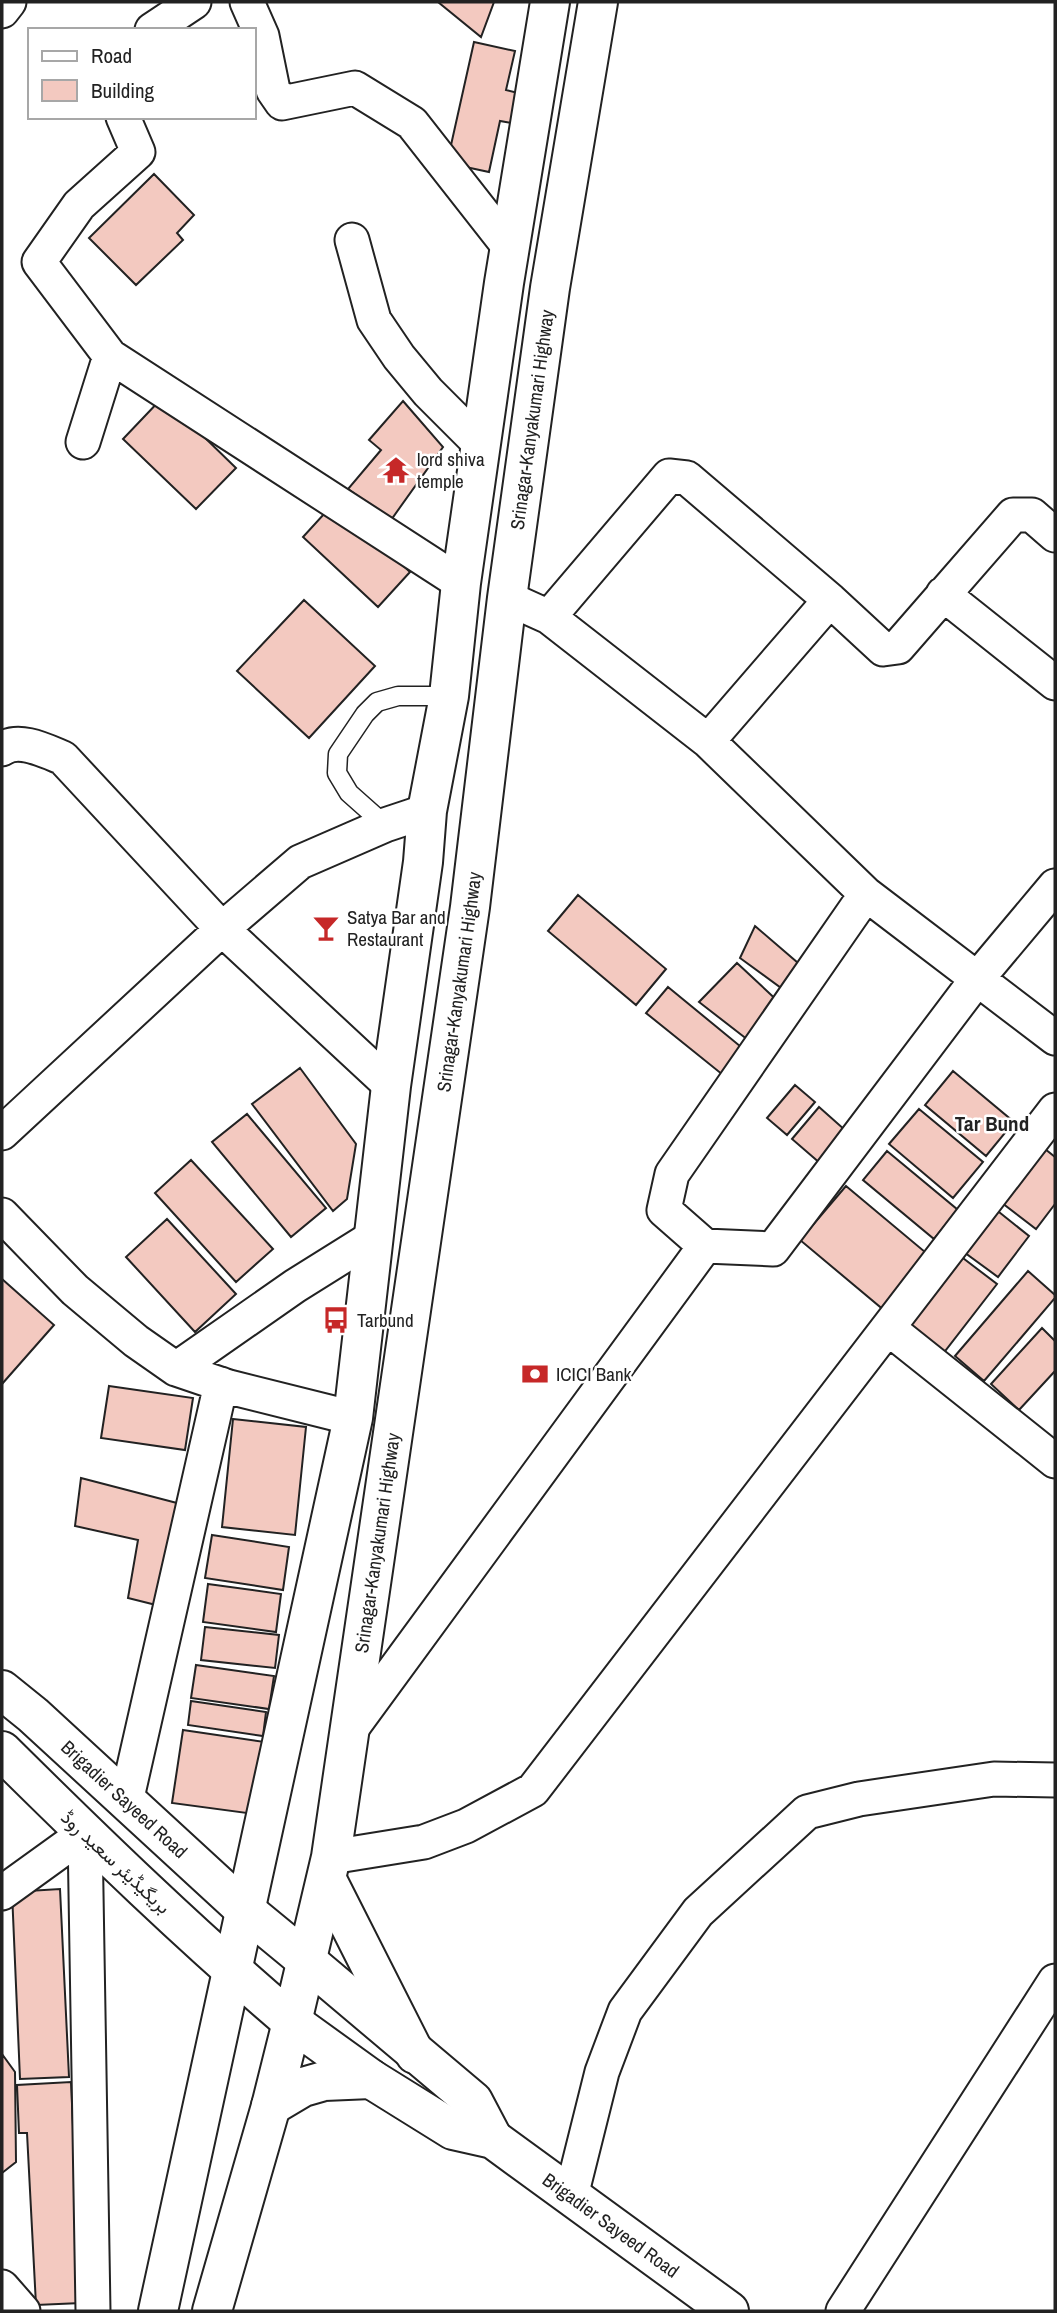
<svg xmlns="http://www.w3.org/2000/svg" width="1057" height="2313" viewBox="0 0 1057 2313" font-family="'Archivo Narrow',Vazirmatn,sans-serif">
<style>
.building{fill:#f3c9c0;stroke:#222;stroke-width:2}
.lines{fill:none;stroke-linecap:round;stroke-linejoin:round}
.lane-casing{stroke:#222;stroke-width:21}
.street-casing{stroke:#222;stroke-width:37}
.secondary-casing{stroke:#222;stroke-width:42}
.highway-casing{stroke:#222;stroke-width:42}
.lane{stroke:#fff;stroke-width:18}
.street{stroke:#fff;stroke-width:33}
.secondary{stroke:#fff;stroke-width:38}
.highway{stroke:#fff;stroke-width:38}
.labels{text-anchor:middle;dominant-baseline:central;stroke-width:5;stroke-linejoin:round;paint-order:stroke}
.street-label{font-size:19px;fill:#222;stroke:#fff}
.poi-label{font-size:19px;fill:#222;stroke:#fff;text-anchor:start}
.neighbourhood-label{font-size:21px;font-weight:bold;fill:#222;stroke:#fff}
</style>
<rect width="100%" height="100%" fill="#fff"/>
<path class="building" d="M438,2H494L481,37Z
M474,42L515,51L506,90L518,93L511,123L500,121L489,172L447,163Z
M154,174L194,215L177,233L183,240L136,285L89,238Z
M163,397L236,468L196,509L123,439Z
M403,401L443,447L391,520L348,489L381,450L369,440Z
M335,502L410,572L378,607L303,537Z
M304,600L375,666L309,738L237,671Z
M578,895L666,969L636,1005L548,931Z
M755,926L805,969L788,993L740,958Z
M737,963L783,1006L748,1040L699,1002Z
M668,987L746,1051L723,1075L646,1013Z
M300,1068L356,1144L347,1199L333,1211L252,1104Z
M953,1071L1014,1122L986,1156L925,1105Z
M795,1085L815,1102L787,1135L767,1118Z
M819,1107L854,1138L828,1170L792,1139Z
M919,1109L983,1162L953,1198L889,1144Z
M247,1114L326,1208L291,1237L212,1142Z
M1035,1141L1055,1157V1204L1036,1229L993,1196Z
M887,1151L958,1210L934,1239L863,1180Z
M191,1160L273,1249L236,1282L155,1193Z
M846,1186L931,1257L885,1311L800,1240Z
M989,1204L1029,1236L998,1277L957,1247Z
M167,1219L236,1294L195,1332L126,1257Z
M955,1252L997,1284L942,1355L901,1323Z
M1028,1271L1055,1295V1298L984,1381L955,1356Z
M2,1279L54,1325L2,1384Z
M1042,1328L1055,1341V1371L1019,1410L991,1384Z
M109,1386L193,1398L185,1450L101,1438Z
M233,1419L306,1427L295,1535L222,1527Z
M81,1478L177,1503L156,1605L128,1598L138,1540L75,1526Z
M212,1535L289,1547L283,1590L205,1578Z
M208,1584L281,1594L276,1632L203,1622Z
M205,1627L279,1635L275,1668L201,1660Z
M196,1665L274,1676L269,1709L191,1698Z
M191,1701L266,1712L263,1736L188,1725Z
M183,1730L265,1742L254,1814L172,1803Z
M60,1889L69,2077L20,2079L12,1892Z
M2,2054L15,2072L16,2162L2,2173Z
M71,2082L81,2303L36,2305L27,2133H19L17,2085Z"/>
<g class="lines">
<defs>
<path id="lane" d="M385,825L349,793L337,773L338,754L365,714L377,702L398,696H449"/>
<path id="street" d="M247,2L262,36L273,90L282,103L355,88L412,123L510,248
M2,11L9,2
M152,30L194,2
M352,240L374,320L399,357L428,392L481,445
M110,356L39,262L79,205L138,152L123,117
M83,442L110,356L461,583
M943,594L1055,683
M507,598L549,617L708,741L866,894L1055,1038
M549,617L669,476L687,478L830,600L883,649L898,647L1013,515H1032L1055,535
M708,741L830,600
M2,749C19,737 46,751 63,758L222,929L391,1086
M2,1133L222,929L300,862L385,825L427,811
M2,1215L75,1290L136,1341L176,1369L229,1387L353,1418
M705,1246L773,1249L977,979L1055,886
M888,1328L1055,1461
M176,1369L295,1286L375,1236
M349,1732L705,1246L664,1210L672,1174L866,894
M126,1802L221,1384
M85,1833L93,2311
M331,1857L424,1842L466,1826L533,1790L1055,1110
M2,1893L85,1833
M571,2196L602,2072L625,2011L698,1912L807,1812L859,1799L994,1779L1055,1780
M2,2287L23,2311
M843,2311L1055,1981"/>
<g id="secondary">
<path d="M307,1961L473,2101L493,2139"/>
<path d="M271,2106L303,2087L324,2081L371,2079"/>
<path d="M158,2311L232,1971"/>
<path id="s1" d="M212,2311L271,2106L292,2022L371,2079L453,2130L493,2139L729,2311"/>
</g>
<g id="highway">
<path id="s2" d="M2,1690L33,1715L245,1910L307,1961"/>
<path id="s3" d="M2,1751C96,1844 191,1936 292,2022L331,1857L470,907L507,598L550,288L598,2"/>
<path d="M327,1880L415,2054"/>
<path d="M232,1971L353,1418L391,1086L423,862L427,811L449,696L461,583L504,283L550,2"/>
</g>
</defs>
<use href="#lane" class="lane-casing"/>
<use href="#street" class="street-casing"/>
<use href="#secondary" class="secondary-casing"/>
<use href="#highway" class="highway-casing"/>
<use href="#lane" class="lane"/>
<use href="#street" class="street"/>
<use href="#secondary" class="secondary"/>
<use href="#highway" class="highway"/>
</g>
<defs>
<symbol id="temple-bare" viewBox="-9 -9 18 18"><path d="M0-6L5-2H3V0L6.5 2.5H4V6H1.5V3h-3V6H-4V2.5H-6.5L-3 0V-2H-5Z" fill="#c62828" stroke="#fff" stroke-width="2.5" paint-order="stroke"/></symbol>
<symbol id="bar-bare" viewBox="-9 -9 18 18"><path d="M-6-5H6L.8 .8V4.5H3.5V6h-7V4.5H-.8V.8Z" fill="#c62828" stroke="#fff" stroke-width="2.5" paint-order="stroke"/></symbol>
<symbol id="bus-bare" viewBox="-9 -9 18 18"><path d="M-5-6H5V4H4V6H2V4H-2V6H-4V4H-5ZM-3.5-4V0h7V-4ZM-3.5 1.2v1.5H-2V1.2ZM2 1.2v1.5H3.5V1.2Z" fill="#c62828" stroke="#fff" stroke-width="2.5" paint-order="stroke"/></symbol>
<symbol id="bank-bare" viewBox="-9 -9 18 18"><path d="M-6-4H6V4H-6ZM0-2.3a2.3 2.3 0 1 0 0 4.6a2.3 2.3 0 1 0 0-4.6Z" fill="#c62828" stroke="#fff" stroke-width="2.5" paint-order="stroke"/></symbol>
</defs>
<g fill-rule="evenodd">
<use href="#temple-bare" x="377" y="451" width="38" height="38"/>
<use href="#bar-bare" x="307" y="909" width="38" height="38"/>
<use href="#bus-bare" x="317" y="1301" width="38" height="38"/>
<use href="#bank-bare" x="516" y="1355" width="38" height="38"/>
</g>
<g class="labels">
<g class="street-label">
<text stroke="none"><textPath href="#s3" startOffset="2018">Srinagar-Kanyakumari Highway</textPath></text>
<text stroke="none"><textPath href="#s3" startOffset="1451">Srinagar-Kanyakumari Highway</textPath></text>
<text stroke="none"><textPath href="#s3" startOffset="884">Srinagar-Kanyakumari Highway</textPath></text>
<text stroke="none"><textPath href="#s2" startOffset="164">Brigadier Sayeed Road</textPath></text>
<text transform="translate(116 1862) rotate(43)">بریگیڈیئر سعید روڈ</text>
<text stroke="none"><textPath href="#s1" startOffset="681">Brigadier Sayeed Road</textPath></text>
</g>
<g class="poi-label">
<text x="417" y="459">lord shiva<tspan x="417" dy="22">temple</tspan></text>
<text x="347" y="917">Satya Bar and<tspan x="347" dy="22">Restaurant</tspan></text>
<text x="357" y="1320">Tarbund</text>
<text x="556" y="1374">ICICI Bank</text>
</g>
<g class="neighbourhood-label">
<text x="992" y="1123">Tar Bund</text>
</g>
</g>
<rect width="1057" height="2313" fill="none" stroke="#222222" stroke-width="7"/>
<rect x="28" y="28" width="228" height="91" fill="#ffffff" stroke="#a7a7a7" stroke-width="2"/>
<rect x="42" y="51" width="35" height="10" fill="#ffffff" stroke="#a7a7a7" stroke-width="2"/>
<text x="91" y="63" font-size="21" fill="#222222">Road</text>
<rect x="42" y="80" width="35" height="21" fill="#f3c9c0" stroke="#a7a7a7" stroke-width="2"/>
<text x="91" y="98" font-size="21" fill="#222222">Building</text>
</svg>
